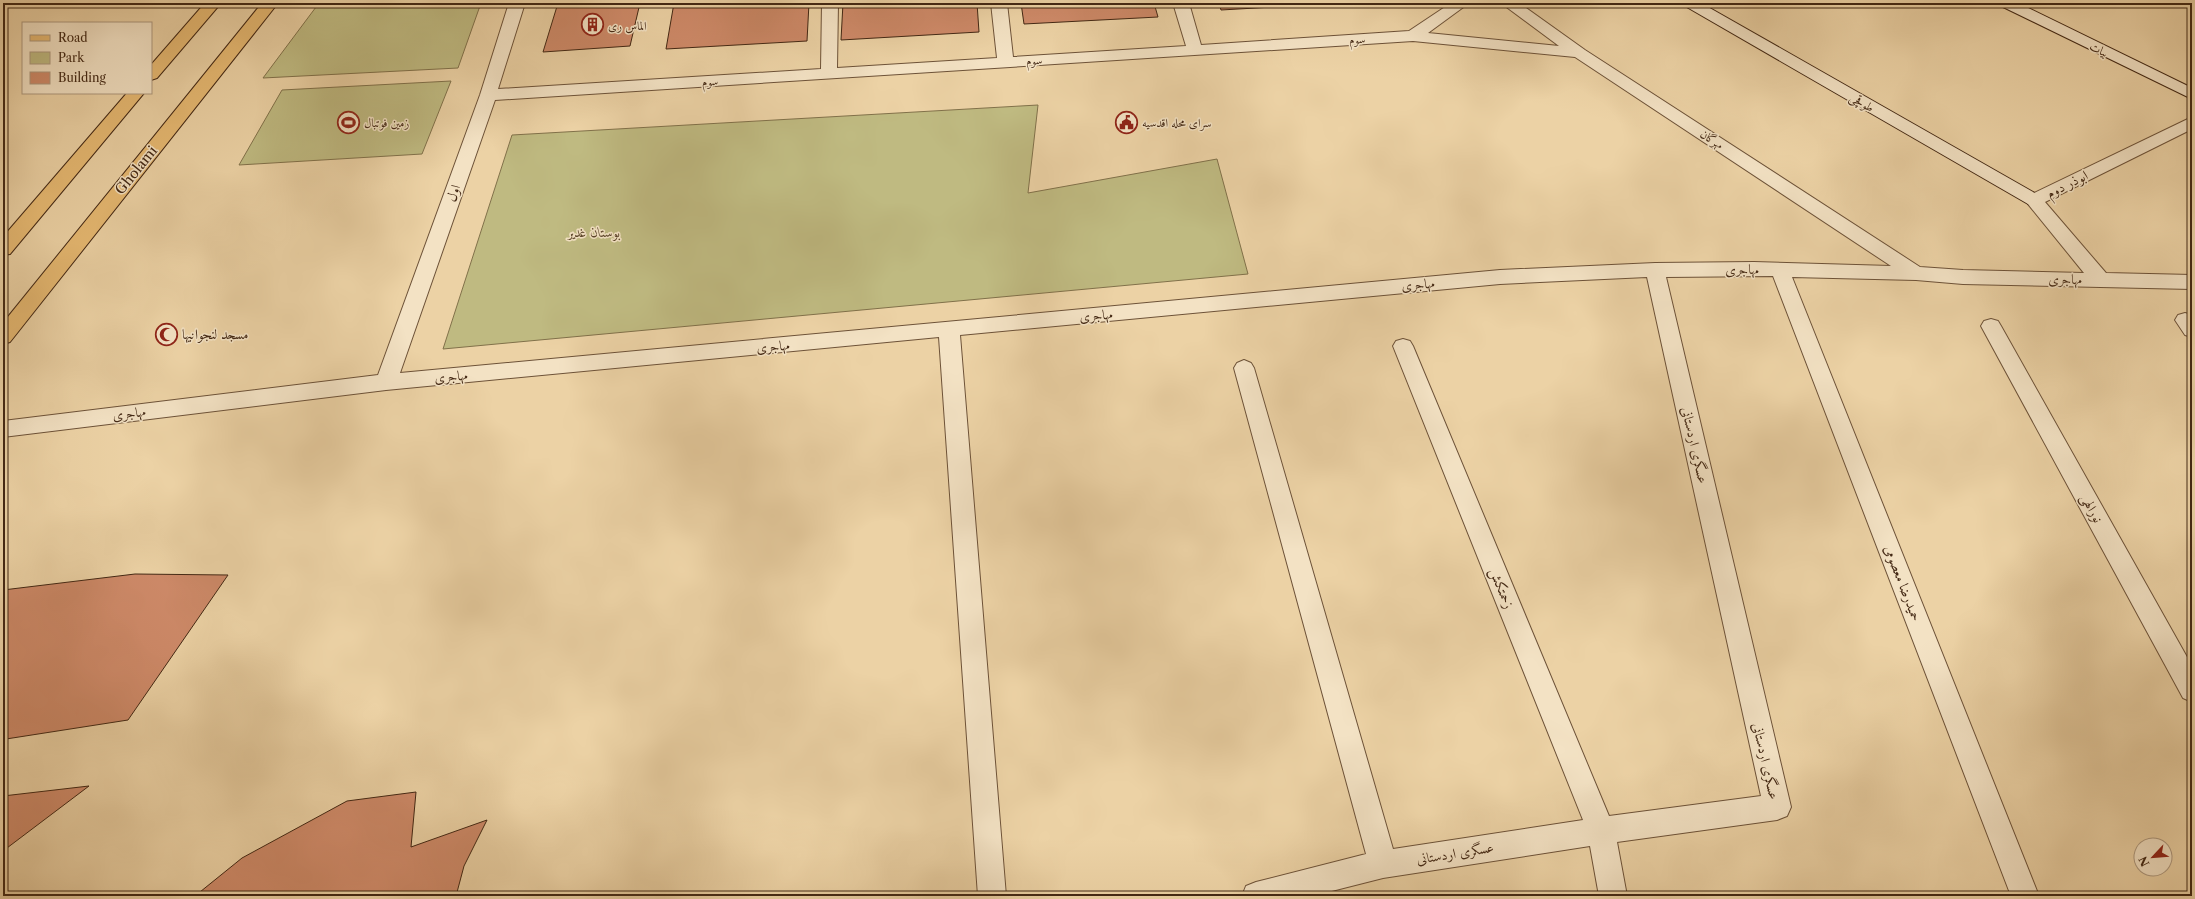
<svg xmlns="http://www.w3.org/2000/svg" width="2195" height="899" viewBox="0 0 2195 899" font-family="'Libre Caslon Text',Amiri,serif">
<style>
.green{fill:#bfba81;stroke:#81714a}
.building{fill:#ce8a69;stroke:#432814}
.lines{fill:none;stroke-linecap:round;stroke-linejoin:round}
.street-casing{stroke:#6d5238;stroke-width:2}
.secondary-casing{stroke:#432814;stroke-width:2}
.primary-casing{stroke:#432814;stroke-width:2}
.street{fill:#f3e2c4;fill-rule:evenodd}
.secondary{fill:#f3e2c4;fill-rule:evenodd}
.primary{fill:#e6b972;fill-rule:evenodd}
.labels{text-anchor:middle;dominant-baseline:central;stroke-width:3;stroke-linejoin:round;paint-order:stroke}
.far-poi-label{font-size:12px;fill:#432814;stroke:#f3e2c4;text-anchor:start}
.far-street-label{font-size:12px;fill:#432814;stroke:#f3e2c4}
.street-label{font-size:14px;fill:#432814;stroke:#f3e2c4}
.park-label{font-size:14px;font-style:italic;fill:#5c452a;stroke:#f3e2c4}
.poi-label{font-size:14px;fill:#432814;stroke:#f3e2c4;text-anchor:start}
</style>
<rect width="100%" height="100%" fill="#ecd2a5"/>
<filter id="stains"><feTurbulence type="fractalNoise" baseFrequency=".005" numOctaves="4"/><feColorMatrix values="0 0 0 0 .2 0 0 0 0 .09 0 0 0 0 .02 0 0 0 .5 -.17"/></filter>
<radialGradient id="worn" r=".72"><stop offset=".6" stop-color="#630" stop-opacity="0"/><stop offset="1" stop-color="#630" stop-opacity=".3"/></radialGradient>
<path class="green" d="M319,3H481L458,68L263,78Z
M451,81L422,154L239,165L282,90Z
M1038,105L1028,193L1217,159L1248,274L443,349L512,135Z"/>
<path class="building" d="M558,3H640L630,46L543,52Z
M674,3H809L807,41L666,49Z
M843,3H977L979,32L841,40Z
M1021,3H1154L1158,17L1024,24Z
M1219,3H1342L1221,10Z
M135,574L228,575L128,720L6,739L3,751V590Z
M89,786L3,851V796Z
M416,792L411,847L487,820L464,866L456,896H195L242,858L347,801Z"/>
<g class="lines">
<defs>
<path id="street" d="M509,3H525L498,89L821,69L822,3H838L837,68L997,58L991,3H1007L1013,57L1186,46L1173,3H1189L1201,45L1409,31L1451,3H1469L1428,33L1559,46L1501,3H1519L1585,50L1920,267L1963,270L2084,273L2028,204L2025,200L2028,196L2192,117V129L2045,202L2106,273L2192,275V289L1963,284L1916,280L1792,277L2039,896H2011L1773,276L1666,277L1791,807L1787,816L1777,820L1617,842L1627,896H1599L1590,846L1383,878L1312,896H1242L1246,886L1256,882L1366,854L1234,368L1237,363L1244,360L1251,363L1254,368L1393,849L1583,820L1393,346L1396,341L1403,339L1410,341L1413,346L1609,816L1761,796L1647,277L1500,284L960,335L1006,896H978L939,337L386,390L3,437V421L378,375L480,95ZM1413,41L1575,57L1891,266L1754,262L1655,263L1500,270L400,373L495,100Z
M2185,313L2192,315V337L2185,335L2175,320L2178,315Z
M1991,319L1998,321L2001,326L2192,666V702L2183,698L1981,326L1984,321Z"/>
<path id="secondary" d="M1682,3H1701L2040,196L2043,200L2040,204L2034,206L2028,204L1685,6Z
M1998,3H2018L2192,88V99L2001,6Z"/>
<path id="primary" d="M205,3H221L157,78L151,80V65Z
M262,3H278L10,342L3,344V323Z
M127,93H144L10,254L3,255V237Z"/>
</defs>
<use href="#street" class="street-casing"/>
<use href="#secondary" class="secondary-casing"/>
<use href="#primary" class="primary-casing"/>
<use href="#street" class="street"/>
<use href="#secondary" class="secondary"/>
<use href="#primary" class="primary"/>
</g>
<defs>
<symbol id="building-ring" viewBox="-11 -11 22 22"><circle r="9.5" fill="#f3e2c4" stroke="#8f2418" stroke-width="1.5"/><path d="M-4-6H4V6H1V3H-1V6H-4ZM-2.5-4.3h1.7v1.8h-1.7ZM.8-4.3h1.7v1.8H.8ZM-2.5-1h1.7V.8h-1.7ZM.8-1h1.7V.8H.8Z" fill="#8f2418"/></symbol>
<symbol id="stadium-ring" viewBox="-11 -11 22 22"><circle r="9.5" fill="#f3e2c4" stroke="#8f2418" stroke-width="1.5"/><path d="M0-5a6.5 5 0 1 0 0 10a6.5 5 0 1 0 0-10ZM-3.5-1.8h7v3.6h-7Z" fill="#8f2418"/></symbol>
<symbol id="civic-ring" viewBox="-11 -11 22 22"><circle r="9.5" fill="#f3e2c4" stroke="#8f2418" stroke-width="1.5"/><path d="M-.6-6.5H3V-4.5H.6V-3L4-1V1h2V6H-6V1h2V-1L-.6-3ZM-1.2 2.5V6h2.4V2.5Z" fill="#8f2418"/></symbol>
<symbol id="mosque-ring" viewBox="-11 -11 22 22"><circle r="9.5" fill="#f3e2c4" stroke="#8f2418" stroke-width="1.5"/><path d="M3.5-4.9A6 6 0 1 0 3.5 4.9A5 5 0 1 1 3.5-4.9Z" fill="#8f2418"/></symbol>
</defs>
<g fill-rule="evenodd">
<use href="#building-ring" x="580" y="12" width="25" height="25"/>
<use href="#stadium-ring" x="336" y="110" width="25" height="25"/>
<use href="#civic-ring" x="1114" y="110" width="25" height="25"/>
<use href="#mosque-ring" x="154" y="322" width="25" height="25"/>
</g>
<g class="labels">
<g class="far-poi-label">
<text x="608" y="25">الماس ری</text>
<text x="364" y="122">زمین فوتبال</text>
<text x="1142" y="122">سرای محله اقدسیه</text>
</g>
<g class="far-street-label">
<text transform="translate(1357 39) rotate(-4)">سوم</text>
<text transform="translate(2099 49) rotate(26)">بیات</text>
<text transform="translate(1034 60) rotate(-4)">سوم</text>
<text transform="translate(710 81) rotate(-3)">سوم</text>
<text transform="translate(1862 102) rotate(30)">طوقچی</text>
<text transform="translate(1712 139) rotate(33)">مهرگان</text>
</g>
<g class="street-label">
<text transform="translate(136 170) rotate(-51)">Gholami</text>
<text transform="translate(2067 184) rotate(-27)">ابوذر دوم</text>
<text transform="translate(453 193) rotate(-71)">اول</text>
<text x="1742" y="269">مهاجری</text>
<text transform="translate(2065 279) rotate(1)">مهاجری</text>
<text transform="translate(1418 284) rotate(-5)">مهاجری</text>
<text transform="translate(1096 315) rotate(-5)">مهاجری</text>
<text transform="translate(773 346) rotate(-5)">مهاجری</text>
<text transform="translate(451 376) rotate(-5)">مهاجری</text>
<text transform="translate(129 413) rotate(-7)">مهاجری</text>
<text transform="translate(1695 445) rotate(77)">عسگری اردستانی</text>
<text transform="translate(2092 508) rotate(61)">نورالهی</text>
<text transform="translate(1903 583) rotate(69)">حمیدرضا معصومی</text>
<text transform="translate(1502 588) rotate(68)">زحمتکش</text>
<text transform="translate(1766 761) rotate(77)">عسگری اردستانی</text>
<text transform="translate(1455 853) rotate(-9)">عسگری اردستانی</text>
</g>
<g class="park-label">
<text x="594" y="232">بوستان غدیر</text>
</g>
<g class="poi-label">
<text x="182" y="334">مسجد لنجوانیها</text>
</g>
</g>
<rect width="2195" height="899" fill="none" stroke="#ecd2a5" stroke-width="16"/>
<rect x="4" y="4" width="2187" height="891" fill="none" stroke="#432814" stroke-width="2"/>
<rect x="8" y="8" width="2179" height="883" fill="none" stroke="#432814"/>
<rect x="22" y="22" width="130" height="72" fill="#f3e2c4" stroke="#ad987e"/>
<rect x="30" y="35" width="20" height="6" fill="#e6b972" stroke="#ad987e"/>
<text x="58" y="42" font-size="12" fill="#432814">Road</text>
<rect x="30" y="52" width="20" height="12" fill="#bfba81" stroke="#ad987e"/>
<text x="58" y="62" font-size="12" fill="#432814">Park</text>
<rect x="30" y="72" width="20" height="12" fill="#ce8a69" stroke="#ad987e"/>
<text x="58" y="82" font-size="12" fill="#432814">Building</text>
<g transform="translate(2153 857) rotate(244)"><circle r="19" fill="#f3e2c4" stroke="#ad987e"/>
<path d="M0-3L7 15L0 10L-7 15Z" fill="#8f2418"/>
<text y="-6" font-size="11" font-weight="bold" text-anchor="middle" fill="#432814">N</text>
</g>
<rect width="100%" height="100%" filter="url(#stains)"/>
<rect width="100%" height="100%" fill="url(#worn)"/>
</svg>
